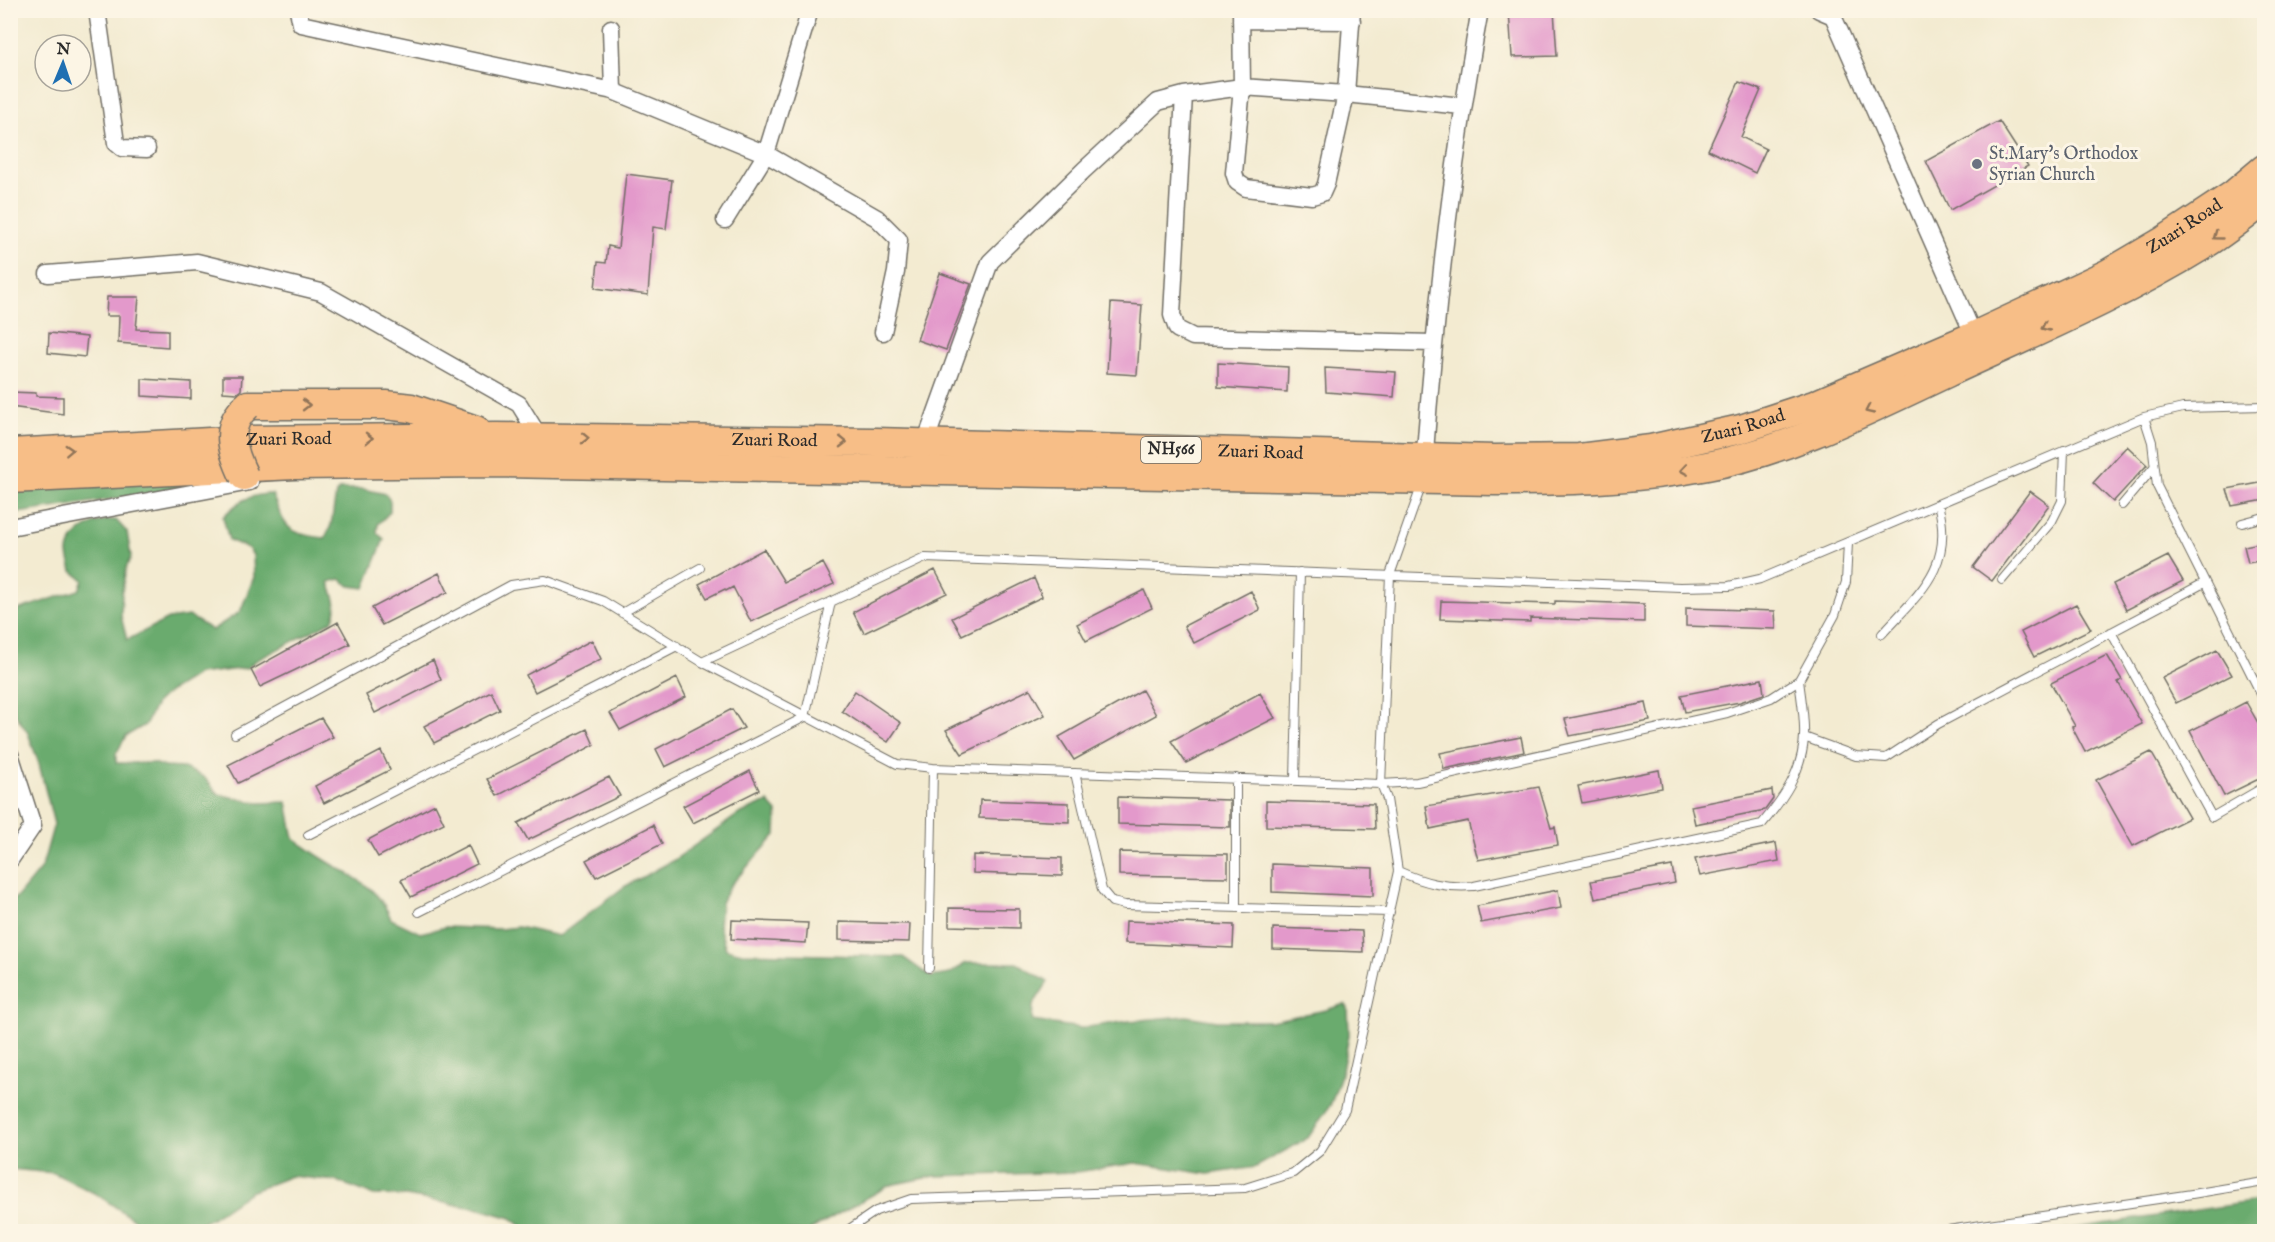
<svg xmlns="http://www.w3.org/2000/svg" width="2275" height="1242" viewBox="0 0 2275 1242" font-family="'IM FELL English',serif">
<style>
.forest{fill:#6aab6e;stroke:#4a6b4c;stroke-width:1.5}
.building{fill:#e399cb}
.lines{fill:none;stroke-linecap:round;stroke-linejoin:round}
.service-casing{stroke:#716e65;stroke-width:10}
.minor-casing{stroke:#716e65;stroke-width:19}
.trunk-casing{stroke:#716e65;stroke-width:31}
.service{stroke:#fff;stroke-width:8}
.minor{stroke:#fff;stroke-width:16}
.trunk{stroke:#f7be87;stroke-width:28}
.trunk-bridge-casing{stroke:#716e65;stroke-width:31;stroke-linecap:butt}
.trunk-bridge{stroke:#f7be87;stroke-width:28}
.oneway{stroke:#917459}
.worship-dot{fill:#6b7280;stroke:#fcf5e5;stroke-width:2}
.labels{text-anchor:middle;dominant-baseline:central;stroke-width:6;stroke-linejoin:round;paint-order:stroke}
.shield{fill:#fcf5e5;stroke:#6a6863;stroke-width:1.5}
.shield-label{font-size:16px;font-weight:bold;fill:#2b2b2b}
.worship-label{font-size:18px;fill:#5b616d;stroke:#fcf5e5;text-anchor:start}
.street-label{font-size:18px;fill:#2b2b2b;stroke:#fcf5e5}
</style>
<rect width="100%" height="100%" fill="#fcf5e5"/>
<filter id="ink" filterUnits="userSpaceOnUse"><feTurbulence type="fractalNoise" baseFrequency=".0167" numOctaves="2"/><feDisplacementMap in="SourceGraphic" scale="12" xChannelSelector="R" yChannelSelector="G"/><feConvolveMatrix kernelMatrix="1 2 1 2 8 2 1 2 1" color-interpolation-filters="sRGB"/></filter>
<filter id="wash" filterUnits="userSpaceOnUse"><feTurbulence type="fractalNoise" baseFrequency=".008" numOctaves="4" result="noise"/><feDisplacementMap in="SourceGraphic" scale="24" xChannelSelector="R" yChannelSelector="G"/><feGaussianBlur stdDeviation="1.35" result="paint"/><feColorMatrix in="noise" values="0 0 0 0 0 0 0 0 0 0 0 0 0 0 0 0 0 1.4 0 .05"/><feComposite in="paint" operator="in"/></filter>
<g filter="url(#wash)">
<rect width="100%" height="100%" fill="#f3ebd1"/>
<path class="forest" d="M185,478L204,486L11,514L10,487Z
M340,489H363L386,494L390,501V512L378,524L377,533L384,539L365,588L350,586L340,579L329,582C334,598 340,605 332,621L255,661L247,668L198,674L172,690L157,702L145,725L126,736L116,754V763H154L165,767L184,768L204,777L218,794L258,803L287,802L294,839C303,845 312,852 322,858C351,877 377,884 391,919L420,933L446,927L500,929L518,927L559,936L624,887L674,860L739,814L768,802L777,812L776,835L729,887L721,903L719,926L726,949L742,953L903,957L931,977L950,974L965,963H1017L1048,982L1033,1005L1032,1021L1081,1028L1129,1021L1186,1016L1217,1021H1271L1326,1010L1345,1004L1348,1008L1349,1035L1341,1075L1331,1104L1308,1138L1256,1167L1208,1174L1135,1163L1077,1172L935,1176L890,1185L808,1231H528L511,1218L480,1209L406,1196L374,1195L336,1181L291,1176L250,1192L210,1219L183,1231H151L96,1194L54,1173L11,1169V901L18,896L42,867L54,824L39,764L28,733L15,714L11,694V612L79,590L83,580L72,571C71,566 68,558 68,552C71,531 98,518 116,520L127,532L131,557L126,568L122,591L121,616L127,640L168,619L189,616L212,630L240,612L254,577L253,555L248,548L229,540L223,517C238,501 250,494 272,494C286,530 287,533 325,538L331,525L336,493Z
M2264,1200V1231H2054H2055Z"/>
<g id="blocks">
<path class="building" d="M1509,10H1554L1557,56L1512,57Z
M1739,82L1761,90L1741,137L1766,149L1755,173L1708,150Z
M1999,121L2028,166L1950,210L1926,161Z
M626,174L672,180L666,229L653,227L648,295L595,288L598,262L606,263L608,246L618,248Z
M940,273L971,284L946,350L917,340Z
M107,297H139L136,329L168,330V347L118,343L119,316H106Z
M1111,303L1142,305L1137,375L1107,373Z
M49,333L87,337L85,357L48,353Z
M1218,363L1288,367L1287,392L1218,387Z
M1325,368L1396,372L1394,397L1326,392Z
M223,376H242L241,390L237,393L223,392Z
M142,379L191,382V399L142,396Z
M10,392L36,393V396L63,397V414L10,407Z
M2127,446L2147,465L2113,502L2093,483Z
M2265,482V500L2232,506L2227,489Z
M2030,491L2049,505L1992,581L1973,567Z
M2265,542V560L2248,563L2244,546Z
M764,549L784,582L823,563L834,584L751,622L733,587L726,591L725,589L707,598L699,584Z
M2168,556L2183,581L2126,610L2113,584Z
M935,570L947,593L864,633L853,612Z
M439,573L448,592L382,625L372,608Z
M1034,578L1042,597L962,635L952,618Z
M1144,590L1152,608L1086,641L1077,624Z
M1251,591L1260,610L1194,643L1184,626Z
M1441,601L1555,604V601L1644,604V622L1530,618V622L1440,619Z
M2076,604L2091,629L2034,657L2021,632Z
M1686,608L1775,611L1776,629L1686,626Z
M338,622L350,644L260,687L251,670Z
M592,640L601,659L535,692L526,675Z
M2217,650L2232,675L2176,703L2162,678Z
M2107,655L2122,680L2118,682L2142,724L2085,752L2072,727L2075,726L2051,683Z
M433,660L441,680L375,713L366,695Z
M677,678L686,697L620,730L610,713Z
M1762,679L1764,694L1740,702L1685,712L1681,695Z
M1030,689L1045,715L962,754L946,730Z
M1142,690L1156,715L1074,760L1059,737Z
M491,691L500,710L434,743L424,726Z
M855,691L901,723L888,742L842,711Z
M1260,693L1275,718L1186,763L1171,741Z
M2246,702L2265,735V776L2224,796L2190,731Z
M1646,703L1650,721L1570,736L1565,719Z
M732,709L744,728L665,767L656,749Z
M321,718L333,737L238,783L228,765Z
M587,729L594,745L497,796L487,779Z
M1521,737L1524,752L1444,769L1440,753Z
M381,751L390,770L324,803L315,786Z
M2151,752L2189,818L2133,846L2096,780Z
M1659,770L1662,788L1582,803L1578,786Z
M750,771L759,790L693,823L683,806Z
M609,777L620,796L528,840L518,823Z
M1539,787L1551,828L1555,827L1558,845L1478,860L1468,821L1430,829L1426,806Z
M1772,790L1773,799L1765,810L1695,824L1691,806Z
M1118,797L1230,800V827L1118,824Z
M980,800L1069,803V822L979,818Z
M1266,801L1374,804L1375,829L1266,826Z
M435,804L444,823L378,857L368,840Z
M653,825L662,844L596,877L586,860Z
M1776,843L1779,861L1700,876L1695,859Z
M468,845L477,864L411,897L401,880Z
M1119,852L1228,854V877L1119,875Z
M973,855L1062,858V876L973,873Z
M1272,864L1373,868V896L1272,892Z
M1672,866L1675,883L1595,899L1591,881Z
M1558,890L1561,908L1481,923L1477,906Z
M949,908L1019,909V928L949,926Z
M732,920L808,923L806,943L731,939Z
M1126,921L1234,925L1233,948L1125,943Z
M839,922L910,924L909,942L839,940Z
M1273,928L1362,931L1363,952L1273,949Z"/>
</g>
</g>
<g filter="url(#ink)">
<use href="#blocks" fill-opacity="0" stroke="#716e65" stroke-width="1.5"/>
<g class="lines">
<defs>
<path id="service" d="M2144,417L2152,442L2157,486L2264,700
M2122,505L2154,467
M2242,523L2264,517
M2002,580L2052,521L2062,501L2064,450
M622,613L700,568
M2111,632L2212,817L2264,787
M1882,634C1920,592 1955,566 1938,504
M702,662L925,558L1680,587L1729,586L1760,579L2144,417L2183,408L2264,406
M235,734L511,585L545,580L603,601L702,662L897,764L933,768L1381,784L1417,782L1727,713L1771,698L1799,680L1835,615L1846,582L1848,543
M1804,737L1856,756L1886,758L1938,724L2204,583
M1075,773L1102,890L1112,902L1125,905L1390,912
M1295,780L1300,572
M308,835L677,646
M1398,871C1425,883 1445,888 1474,886L1762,824C1783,799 1803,771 1804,736C1805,718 1801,698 1799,680
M1236,907V778
M419,912L805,717L831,602
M929,968L933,768
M845,1232L876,1211L911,1199L1245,1188L1293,1173L1320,1151L1345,1110L1398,871L1387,799L1381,784L1390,575L1422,484
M1934,1232L2192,1194L2264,1182"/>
<path id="minor" d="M97,10L116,143L122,148L147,149
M298,10L301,24L613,91
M1241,10L1242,87L1234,173L1237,182L1246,188L1312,196L1322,193L1326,184L1346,94L1352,10
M1819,10L1833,16L1974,336
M1241,20L1352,21
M611,28L613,91L766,154L810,10
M1184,95L1172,315L1177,329L1193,337L1433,343
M725,220L766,154L877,218L899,240L896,272L883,332
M48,274L197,262L321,292L519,404L540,438
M925,443L990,262L1084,170L1158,102L1184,95L1242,87L1346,94L1462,106
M1424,465C1435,312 1452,161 1480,10
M10,527L250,482
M10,754L33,826L10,860"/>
<g id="trunk">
<path d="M248,405H386L411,408L476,430"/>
<path id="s1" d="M10,453L246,440L496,437L876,442L1495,459L1579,458L1651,449L1741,429L1814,405L1974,336L2107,274L2165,240L2233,195L2264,169"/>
<path d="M10,479L295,465L496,463L1495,481C1567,481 1636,480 1707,466C1789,451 1872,408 1947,373C2033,333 2121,296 2202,246C2224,233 2244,216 2264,201"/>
</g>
</defs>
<use href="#service" class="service-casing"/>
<use href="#minor" class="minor-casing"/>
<use href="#trunk" class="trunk-casing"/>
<use href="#service" class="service"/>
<use href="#minor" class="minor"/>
<use href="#trunk" class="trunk"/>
<defs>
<path id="trunk-bridge" d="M244,476C232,451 223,426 248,405"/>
</defs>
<use href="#trunk-bridge" class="trunk-bridge-casing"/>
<use href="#trunk-bridge" class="trunk-bridge"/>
</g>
<defs><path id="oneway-chevron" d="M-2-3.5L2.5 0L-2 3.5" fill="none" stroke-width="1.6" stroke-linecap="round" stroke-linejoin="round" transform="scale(1.5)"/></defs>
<g class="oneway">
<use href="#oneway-chevron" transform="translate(2217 236) rotate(144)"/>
<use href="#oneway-chevron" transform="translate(2045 327) rotate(155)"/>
<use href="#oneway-chevron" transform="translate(306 405)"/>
<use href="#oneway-chevron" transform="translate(1869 410) rotate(155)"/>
<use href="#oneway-chevron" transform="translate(369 438) rotate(-1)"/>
<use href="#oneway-chevron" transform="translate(585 438) rotate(1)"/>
<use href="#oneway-chevron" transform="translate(843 442) rotate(1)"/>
<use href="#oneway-chevron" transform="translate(69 450) rotate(-3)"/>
<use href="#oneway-chevron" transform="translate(1684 470) rotate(171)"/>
</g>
</g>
<circle class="worship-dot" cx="1977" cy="164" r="6"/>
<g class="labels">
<rect class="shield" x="1141" y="437" width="60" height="26" rx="4.5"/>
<g class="shield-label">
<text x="1171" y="450">NH566</text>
</g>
<g class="worship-label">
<text x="1989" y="154">St.Mary's Orthodox<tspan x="1989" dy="21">Syrian Church</tspan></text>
</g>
<g class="street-label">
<text stroke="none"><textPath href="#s1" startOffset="2223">Zuari Road</textPath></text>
<text stroke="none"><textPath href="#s1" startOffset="1737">Zuari Road</textPath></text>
<text stroke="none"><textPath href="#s1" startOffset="279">Zuari Road</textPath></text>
<text stroke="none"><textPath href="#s1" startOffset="765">Zuari Road</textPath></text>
<text stroke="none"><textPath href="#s1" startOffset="1251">Zuari Road</textPath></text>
</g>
</g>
<rect width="2275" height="1242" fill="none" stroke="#fcf5e5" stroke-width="36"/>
<g transform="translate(63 63) rotate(2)"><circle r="28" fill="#fcf5e5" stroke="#a8a49b" stroke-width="1.5"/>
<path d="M0-4.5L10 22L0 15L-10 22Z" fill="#1f6fb2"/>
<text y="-9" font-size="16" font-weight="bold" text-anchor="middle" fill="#2b2b2b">N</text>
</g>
</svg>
